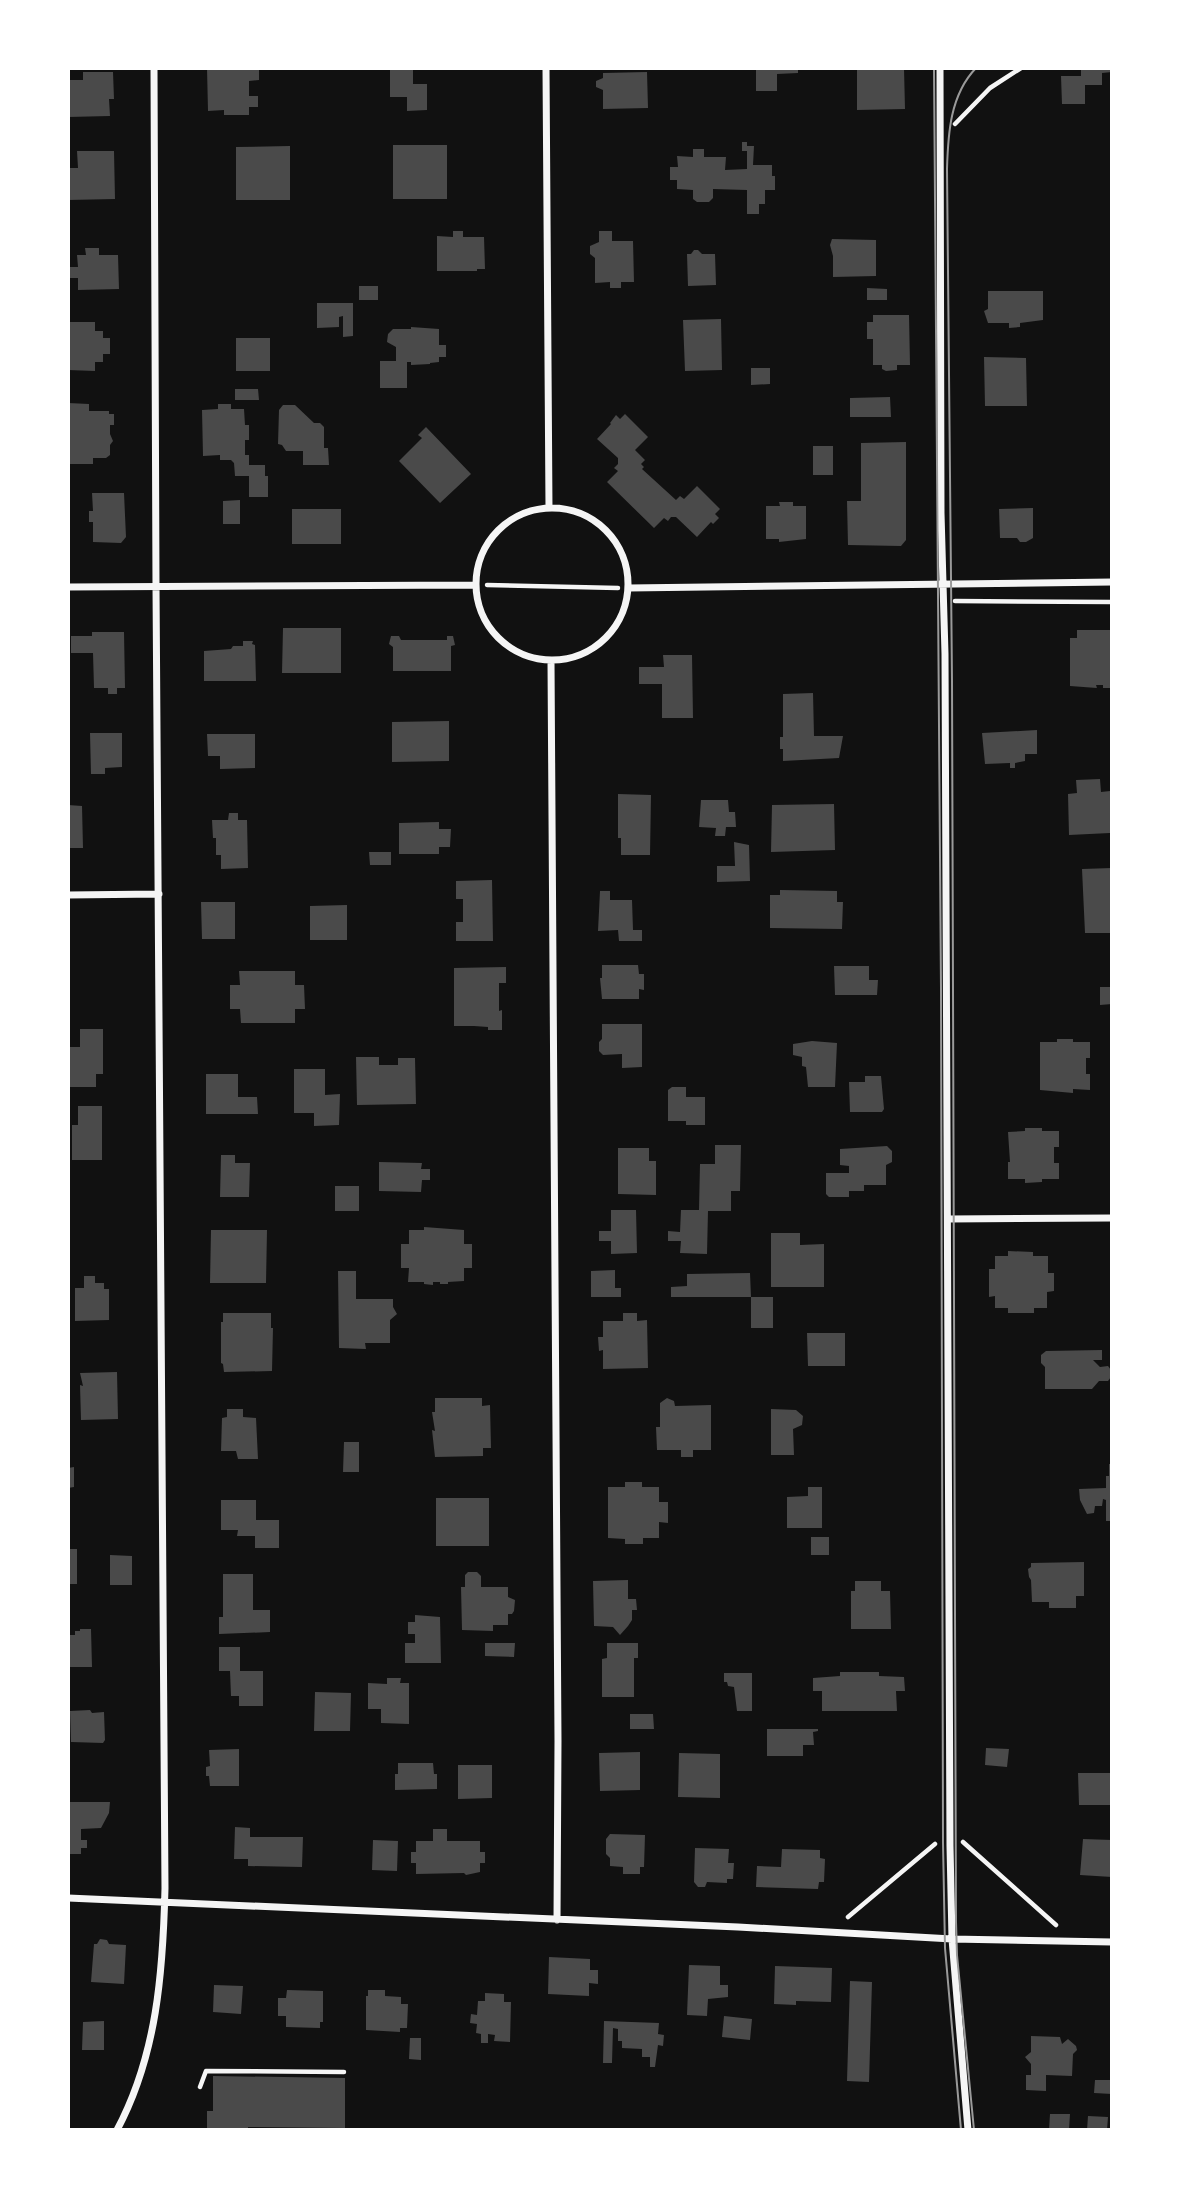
<svg xmlns="http://www.w3.org/2000/svg" width="1180" height="2198" viewBox="0 0 1180 2198" font-family="'Roboto Serif',serif">
<style>
.building{fill:#4a4a4a}
.lines{fill:none;stroke-linecap:round;stroke-linejoin:round}
.path{stroke:#f5f5f5;stroke-width:4.5}
.minor{stroke:#f5f5f5;stroke-width:7}
.tram{stroke:#9a9a9a;stroke-width:2}
</style>
<rect width="100%" height="100%" fill="#111"/>
<path class="building" d="M207,68H259V80L249,81V96H258V107H249V115H224V110L208,111Z
M390,68H413V84H427V110L407,111V97H390Z
M756,68H798V73L777,74V91H756Z
M857,68H904L905,109L857,110Z
M1081,68H1112V72L1102,73V85H1085V104H1062L1061,76H1081Z
M83,72H113L114,99H109L110,116L68,117V80H83Z
M647,72L648,108L603,109V90L596,87V81L603,78V73Z
M742,142H747V146H754L753,165H772V176H775V190H765V204H759V214H747V190L713,189V198L709,202H697L693,199V190L677,189V180H670V167H678L677,156L693,157V149H704V157H726L725,170L747,169V151H742Z
M393,145H447V199H393Z
M290,146V200H236V147Z
M77,151H114L115,199L68,200V168H78Z
M453,231H463V237H484L485,269H477V271H437V236L453,237Z
M599,231H612V241H633L634,282H621V288H610V282L595,283V258L590,254V246L599,242Z
M832,239L876,240V276L833,277V256L830,245Z
M85,248H99V255H118L119,289L78,290V278H70V267H78L77,255H86Z
M694,250H698L702,254H715L716,285L688,286L687,254H691Z
M359,286H378V300H359Z
M867,288L887,289V300H867Z
M988,291H1043V320L1020,323V327L1009,328V323H988L984,311L988,309Z
M317,303H353V336L343,337V316L339,317V327L317,328Z
M873,315H909L910,365H897V370L886,371L882,369V365H873V339H867V322H873Z
M721,319L722,370L685,371L683,320Z
M68,322H95V331H103V338H110V354H103V362H95V371L68,370Z
M411,327L439,329V345H446V357H439V362L430,363V364L411,365V362H407V388H380V361H396V347L387,342L388,334L393,329H411Z
M236,338H270V371H236Z
M984,357L1026,358L1027,406H985Z
M751,368H770V384L751,385Z
M235,389H258L259,400H235Z
M890,397L891,417H850V398Z
M68,403L89,404V411H109V414H114V425H110V434L113,441L110,445V455L106,458H93V464H68Z
M218,404H231V409H244L245,425H249V440H245V455H249V465H265V476H268V497H249V476H235L234,463L231,460H220V455L203,456L202,410L218,409Z
M283,405H295L314,423H320L324,427V448H328L329,465H303V451H286L282,445L278,444L279,410Z
M625,414L648,437L635,450L645,460L641,464L644,467L642,469L676,500L680,496L684,499L697,486L720,509L715,514L719,518L713,524L711,522L697,537L676,517H671L668,521L664,518L654,528L607,482L618,471L614,468L618,464V458L597,439L611,424L610,423L616,415L620,419Z
M426,427L471,474L440,503L399,461L422,438L418,435Z
M906,442V540L901,546L848,545L847,501H861V443Z
M813,446H833V475H813Z
M92,493H124L126,537L121,543L93,542V522H89V511H93Z
M240,500V524H223V501Z
M779,502H793V506H806V539L779,542V539H766V506H780Z
M1033,508V538L1026,542H1020L1017,538H1000L999,509Z
M292,509H341V544H292Z
M283,628H341V673H282Z
M1077,630H1112V688H1103V685H1096L1097,688L1070,686V638H1077Z
M92,632H124L125,688H117V694H108V688H94L93,653H71V636H92Z
M391,636H399L401,640H447V636H453L455,645L451,646V671H393V647L389,644Z
M243,641H253L252,644L255,645L256,681H204V651L231,649L233,646H243Z
M663,655H692L693,718H662V684H639V667H664Z
M813,693L814,736H843L839,758L783,761V749H780V737H783V694Z
M449,721V761L392,762V722Z
M1037,730V754H1025V761L1015,763V768H1010V763L985,764L982,733Z
M90,733H122V767L105,768V774H91Z
M207,734H255V768L220,769V756H208Z
M1100,779L1101,792L1110,791V833L1069,835L1068,794L1077,793L1076,780Z
M618,794L651,795L650,855H621V838H618Z
M701,800H728L729,812H735L736,827H726L725,836H715L716,828L699,827Z
M834,804L835,850L771,852L772,805Z
M68,805L82,806L83,848H68Z
M229,813H238V820H247L248,868L221,869V855H216V838H213L212,820H228Z
M439,822V829H451L450,847H439V854H399V823Z
M734,842L749,845L750,881L717,882V866H735Z
M369,852H391V865H370Z
M1112,868V933H1085L1082,869Z
M492,880L493,941H456V922H463V899H456V881Z
M780,890L837,891V902H843L842,929L770,928V895H780Z
M600,891H610V900H632L633,930H642V941H619L618,930L598,931Z
M201,902H235V939H202Z
M347,905V940H310V906Z
M602,965H638L639,974H644V990L639,989V999H602L600,978H602Z
M834,966H869V980H878L877,995H835Z
M506,967V983H499V1011L502,1010V1030H488V1027L474,1026H454V968Z
M239,971H295V985H304L305,1009H295V1023H241L240,1009H230V985H240Z
M1100,987H1112V1004L1100,1005Z
M602,1024H642V1067L622,1068V1054L603,1055L599,1051V1042L602,1039Z
M80,1029H103V1074H96V1087H68V1047H80Z
M1057,1039H1073V1042H1090V1058H1086V1074H1090V1090L1073,1089V1093L1040,1090V1042H1057Z
M812,1041L837,1043L835,1087H808L806,1067L802,1066V1057L793,1055V1044Z
M356,1057H379V1065H398V1058H415L416,1104L357,1105Z
M294,1069H325V1095L340,1094L339,1125L314,1126V1113H294Z
M206,1074H238V1097H257L258,1114H206Z
M865,1076H881L884,1109L882,1112H850L849,1082H865Z
M672,1087H686V1097H705V1125H686V1121H668V1090Z
M78,1106H102V1160H72V1125H78Z
M1025,1128H1042V1131H1059V1147H1054V1163H1059V1179H1042V1182L1025,1183V1179H1008V1162H1010L1008,1132L1025,1131Z
M715,1145H741L740,1191H731V1211H708L707,1254L680,1253L681,1241H668V1231L680,1232L681,1210H699L700,1164H715Z
M887,1146L892,1151V1162L886,1165V1185H864V1191H849V1197H829L826,1194V1173H849V1166L840,1165V1149Z
M618,1148H649V1161H656V1195L618,1194Z
M221,1155H235V1163H250L249,1197H220Z
M379,1162L422,1163L421,1169H430V1180H422L421,1192L379,1191Z
M335,1186H359V1211H335Z
M611,1210H636L637,1253L611,1254V1241H599V1231H611Z
M424,1227L464,1230V1244H472V1268H464V1281L448,1282V1284H440V1282H433V1285L424,1284V1282H408L409,1268H401V1244H409V1230H424Z
M211,1230H267L266,1283H210Z
M771,1233H800V1245L824,1244V1287H771Z
M1008,1251L1033,1252V1256H1048V1273H1054V1291L1047,1292V1308H1034V1313H1008V1308H995V1296L989,1297V1269H995V1256H1008Z
M615,1270V1288H621V1297H591V1271Z
M338,1271H356V1299H393V1307L397,1314L390,1320V1343H365L366,1349L339,1348Z
M750,1273L751,1297H671V1287L687,1286V1274Z
M84,1276H95V1283H104V1289H109V1320L75,1321V1288H84Z
M751,1297H773V1328H751Z
M223,1313H271V1328H273L272,1371L224,1372L223,1364L221,1363V1322H223Z
M623,1313H637V1321L647,1320L648,1368L603,1369V1350L599,1351L598,1337H603V1321H623Z
M807,1333H845V1366H808Z
M1102,1350V1360H1093L1100,1367L1108,1366L1111,1370V1377L1108,1381H1099L1092,1389H1045V1367L1041,1363V1355L1046,1351Z
M117,1372L118,1419L81,1420L80,1385L83,1386L80,1373Z
M435,1398H482V1406L490,1405L491,1448H483V1456L435,1457L432,1430L435,1431L432,1412H435Z
M667,1398L674,1401L675,1406L711,1405V1450H693V1457H681V1450H657L656,1427H660V1403Z
M227,1409H243V1417L256,1418L258,1459H238L236,1451H221L222,1418L227,1417Z
M771,1409L796,1410L803,1416L802,1425L793,1429L794,1455H771Z
M344,1442H359V1472H343Z
M1109,1464H1112V1521H1106V1500L1103,1499L1102,1506H1095L1094,1513L1087,1514L1080,1500L1079,1489L1106,1488V1476H1109Z
M74,1467V1487L68,1488V1468Z
M625,1482H642V1487H659V1502H668V1523L659,1522V1538H643V1544H625V1539L608,1538V1487H625Z
M808,1487H822V1528H787V1497L808,1496Z
M436,1498H489V1546H436Z
M221,1500H256V1520H279V1548H255V1536H237L238,1530H221Z
M811,1537H829V1555H811Z
M68,1549H77V1584H68Z
M110,1555L132,1556V1585H110Z
M1084,1562V1596H1076V1608H1049V1602H1032L1031,1580L1029,1577L1028,1569L1031,1567V1563Z
M468,1572H477L481,1576V1587H508V1597L515,1600L514,1611L512,1614H508V1625H493V1631L462,1630L461,1587H465V1575Z
M223,1574H253V1610H270V1632L219,1634V1617H223Z
M628,1580V1599H636L637,1610H632V1620L628,1626L620,1635L613,1627L594,1626L593,1581Z
M855,1581H881V1591H890L891,1629H851V1591H855Z
M415,1615L440,1617L441,1663H405V1643H415V1634H408V1622H415Z
M80,1629H91L92,1667H68V1635H75V1631H80Z
M485,1643H515L514,1657L485,1656Z
M607,1643H638V1658H634V1697H602V1659L607,1658Z
M219,1647H240V1671H263V1706H239V1696H231L230,1671H219Z
M840,1672H879V1676L904,1677L905,1691H896L897,1711H822V1691H813V1678L840,1676Z
M724,1673H752V1711H737L734,1687L728,1686L727,1682H724Z
M387,1678H401L400,1683H409V1724L381,1723V1709H368V1683L387,1684Z
M315,1692L351,1693L350,1731H314Z
M90,1710L92,1713L104,1712L105,1740L103,1743L71,1742L70,1711Z
M630,1714H653L654,1729H630Z
M767,1729H818V1731L813,1732L814,1745H803V1756H767Z
M986,1748L1009,1749L1007,1767L985,1765Z
M239,1749V1786H210L209,1776H206V1767L210,1766L209,1750Z
M640,1752V1790L600,1791L599,1753Z
M679,1753L720,1754V1798L678,1797Z
M398,1763H433L434,1774H437V1789L395,1790V1774H398Z
M458,1765H492V1798L458,1799Z
M1078,1773H1111V1805H1079Z
M70,1802H110L109,1813L101,1828L81,1829V1840H87V1848H81V1854H68Z
M235,1827L250,1828V1837H303L302,1867L248,1866V1859H234Z
M433,1829H447V1841H480V1852H485V1863H480V1872L466,1875L464,1873L416,1874V1863H411V1852H416V1841H433Z
M610,1834L645,1835L644,1867H640V1874H623V1867L610,1866V1858L606,1854V1839Z
M1083,1839L1112,1840V1877L1080,1875Z
M373,1840L398,1841L397,1871L372,1870Z
M695,1848L729,1849L728,1863H734L733,1879H727V1883L707,1882L705,1887H698L694,1882Z
M782,1849L820,1850V1858L825,1859L824,1882H819L818,1889L756,1887L757,1866L781,1867Z
M100,1939L107,1940L109,1944L126,1945L124,1984L91,1982L94,1944H97Z
M549,1957L590,1959V1970H598V1984L589,1983V1996L548,1994Z
M689,1965L720,1966V1985H728V1997L708,1999L707,2016L687,2015Z
M775,1966L832,1968L831,2002L796,2001V2005L774,2004Z
M850,1981L872,1982L869,2082L847,2081Z
M214,1985L243,1986L241,2014L213,2012Z
M287,1990L323,1991V2022H320V2028L286,2027V2016H278V1998H286Z
M368,1990H385V1996L401,1997V2004H408L407,2028H400V2032L366,2030V1996H368Z
M485,1993L504,1994V2002H511L510,2042L494,2041L495,2035L488,2034V2043H481V2034L476,2033L477,2024L470,2023L471,2014L477,2015L478,2001H485Z
M724,2016L752,2019L750,2040L722,2037Z
M104,2021V2050H82L83,2022Z
M604,2021L659,2023L658,2034L664,2035L663,2046L658,2045L655,2067H650V2057H642V2049L622,2048V2041H618V2029L613,2028L612,2063H603Z
M1031,2036L1060,2037L1062,2044L1068,2039L1076,2046L1077,2050L1073,2054L1072,2076L1046,2075V2091L1026,2090V2075H1031V2064L1025,2057L1031,2052Z
M410,2038H421V2060L409,2059Z
M213,2076L345,2078V2128L248,2127V2130H207V2111H213Z
M1095,2080H1112V2094L1094,2093Z
M1050,2114H1070L1069,2130H1049Z
M1088,2116L1108,2117L1107,2130H1087Z"/>
<g class="lines">
<path class="path" d="M955,124L990,88L1021,68
M487,585L618,588
M955,601L1112,602
M963,1842L1056,1925
M848,1917L935,1844
M200,2087L206,2071L344,2072"/>
<path class="minor" d="M546,68L549,508
M940,68L941,513L945,654L950,1846L952,1939L968,2130
M476 584a76 76 0 1 1 152 0a76 76 0 1 1-152 0Z
M68,587L475,585
M629,588L1112,582
M551,661L558,1741L557,1920
M68,895L159,894
M948,1219L1112,1218
M68,1898L738,1927L952,1939L1112,1942
M117,2130C157,2055 163,1972 165,1888L156,586L154,68"/>
<path class="tram" d="M934,68L941,988L943,1843L945,1948L961,2130
M974,2130L957,1955L956,1922L952,681L947,169C948,134 950,95 976,68"/>
</g>
<rect width="1180" height="2198" fill="none" stroke="#ffffff" stroke-width="140"/>
</svg>
